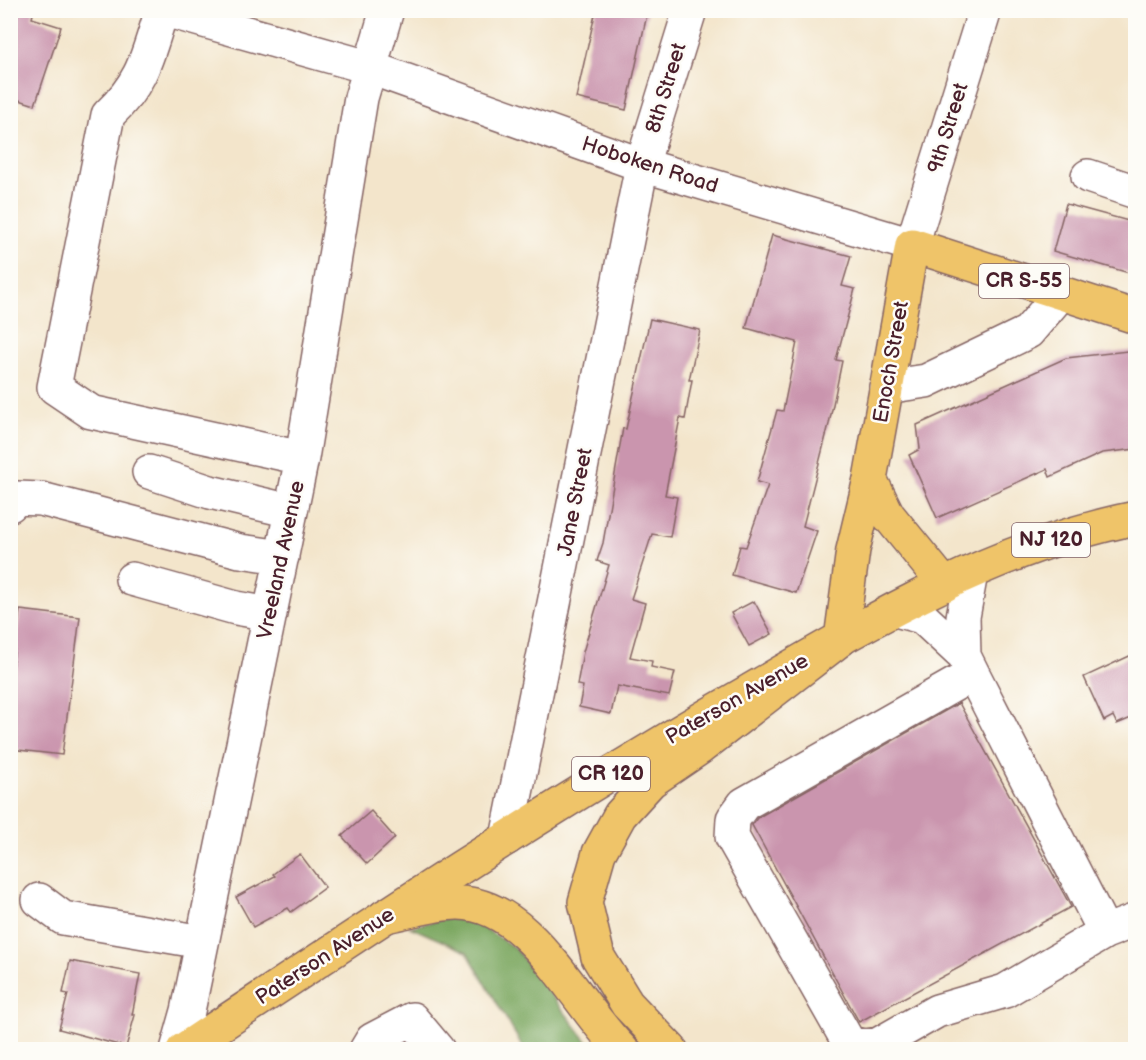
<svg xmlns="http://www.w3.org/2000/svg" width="1146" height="1060" viewBox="0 0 1146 1060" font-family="'Balsamiq Sans',sans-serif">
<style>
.forest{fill:#7ca760;stroke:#636346;stroke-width:1.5}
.building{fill:#ca95ae}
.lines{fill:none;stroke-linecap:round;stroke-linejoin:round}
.minor-casing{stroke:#856463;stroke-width:36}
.major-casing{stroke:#856463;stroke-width:36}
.highway-casing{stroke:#856463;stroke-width:36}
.minor{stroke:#fff;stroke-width:33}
.major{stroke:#efc469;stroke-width:33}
.highway{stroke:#efc469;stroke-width:33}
.labels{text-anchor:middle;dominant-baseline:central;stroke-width:5;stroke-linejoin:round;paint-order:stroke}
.shield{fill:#fdfcf7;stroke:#806168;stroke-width:1.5}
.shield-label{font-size:20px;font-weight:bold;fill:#4a1f2b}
.street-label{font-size:21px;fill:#4a1f2b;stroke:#fdfcf7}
</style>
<rect width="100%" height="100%" fill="#fdfcf7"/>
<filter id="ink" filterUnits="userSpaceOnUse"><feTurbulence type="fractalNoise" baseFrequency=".0167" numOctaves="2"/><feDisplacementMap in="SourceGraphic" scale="12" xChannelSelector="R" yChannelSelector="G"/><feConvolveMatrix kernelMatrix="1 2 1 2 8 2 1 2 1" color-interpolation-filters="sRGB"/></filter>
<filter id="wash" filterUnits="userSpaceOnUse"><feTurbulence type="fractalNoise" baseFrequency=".008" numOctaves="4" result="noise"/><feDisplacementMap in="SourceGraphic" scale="24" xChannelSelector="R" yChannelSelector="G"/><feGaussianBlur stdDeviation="1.35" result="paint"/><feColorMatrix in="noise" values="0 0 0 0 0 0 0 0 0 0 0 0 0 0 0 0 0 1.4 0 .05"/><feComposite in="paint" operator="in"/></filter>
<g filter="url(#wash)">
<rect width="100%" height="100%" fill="#f3e5cb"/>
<path class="forest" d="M463,914L515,948L593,1049H524L467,952L410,927Z"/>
<g id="blocks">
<path class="building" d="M10,10H34L32,18L61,27L35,105L10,97Z
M596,10H648L626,110L576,98Z
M1066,204L1136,223V275L1053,251Z
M772,235L851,256L842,286L855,289L836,360L842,361L829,424L803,526L817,531L796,593L732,575L740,546L746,547L768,485L757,482L777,410L783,411L797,342L746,328Z
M650,319L700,330L689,380H692L685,419L680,418L665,495L677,497L670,537L652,534L631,599L645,603L630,657L652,661L651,667L675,672L669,696L617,686L611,714L579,707L583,686L577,685L583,652L609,565L597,561L603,543L623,428L626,429Z
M1136,350V449L1102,453L1050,477L1047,469L937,518L909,455L920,449L917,425L1066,358Z
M754,601L772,634L749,646L731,613Z
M20,610L80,617L62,755L10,749V683Z
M1136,653V716L1117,724L1113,716L1104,721L1084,677Z
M959,703L1071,907L859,1022L752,825L757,818Z
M371,811L395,838L367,864L342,836Z
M300,854L325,887L291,912L288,908L253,927L236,897L275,876L273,874Z
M70,961L140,974L132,1015H135L126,1047L59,1029L68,994L63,993Z"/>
</g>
</g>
<g filter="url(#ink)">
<use href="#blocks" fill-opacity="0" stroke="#856463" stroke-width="1.5"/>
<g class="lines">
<defs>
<path id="minor" d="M162,10C147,56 144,81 108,115L54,387L91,412L302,458
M165,10L368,67L642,165L912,245L985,10
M1088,176L1136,192
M886,387L926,381L1028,332L1061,293
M149,472L210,492L291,511
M10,505L17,498L41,499L240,551L282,557
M132,579L236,608L270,614
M896,610L922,617L964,656L973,674L1105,932L1005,991L937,1011L879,1044L864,1046L849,1043L732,837L733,819L744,804L973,674
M964,656L963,617L971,573
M507,838L642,165L690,10
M39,900L63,918L202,942
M1105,932L1136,920
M177,1050L188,1011L302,458L361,98L387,10
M366,1050L372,1040L412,1019L438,1050"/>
<path id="major" d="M870,479L888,515L945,585
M841,639L853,550L870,479L912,245L1136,317
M183,1050C368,927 553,804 746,693C868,622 995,546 1136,518"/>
<path id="highway" d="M385,916C408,912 434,903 458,903C530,903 576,1005 622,1050
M671,1050L627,1004L598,957L585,902L599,853L620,815L651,781L701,747L841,639"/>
</defs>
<use href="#minor" class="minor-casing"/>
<use href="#major" class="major-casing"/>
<use href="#highway" class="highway-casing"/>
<use href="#minor" class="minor"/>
<use href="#major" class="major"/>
<use href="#highway" class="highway"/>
</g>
</g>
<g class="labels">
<g class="shield">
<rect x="979" y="264" width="90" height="34" rx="4.5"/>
<rect x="1012" y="523" width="78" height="34" rx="4.5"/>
<rect x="572" y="757" width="78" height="34" rx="4.5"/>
</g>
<g class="shield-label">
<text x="1024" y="281">CR S-55</text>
<text x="1051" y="540">NJ 120</text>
<text x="611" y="774">CR 120</text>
</g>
<g class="street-label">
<text transform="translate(666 88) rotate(-73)">8th Street</text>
<text transform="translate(948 128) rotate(-73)">9th Street</text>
<text transform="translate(650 165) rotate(18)">Hoboken Road</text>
<text transform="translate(891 362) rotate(-80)">Enoch Street</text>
<text transform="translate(575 502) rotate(-79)">Jane Street</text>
<text transform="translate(281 560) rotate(-78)">Vreeland Avenue</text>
<text transform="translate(737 699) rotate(-30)">Paterson Avenue</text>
<text transform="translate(325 956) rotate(-33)">Paterson Avenue</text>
</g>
</g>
<rect width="1146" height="1060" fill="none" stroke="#fdfcf7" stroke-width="36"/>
</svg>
